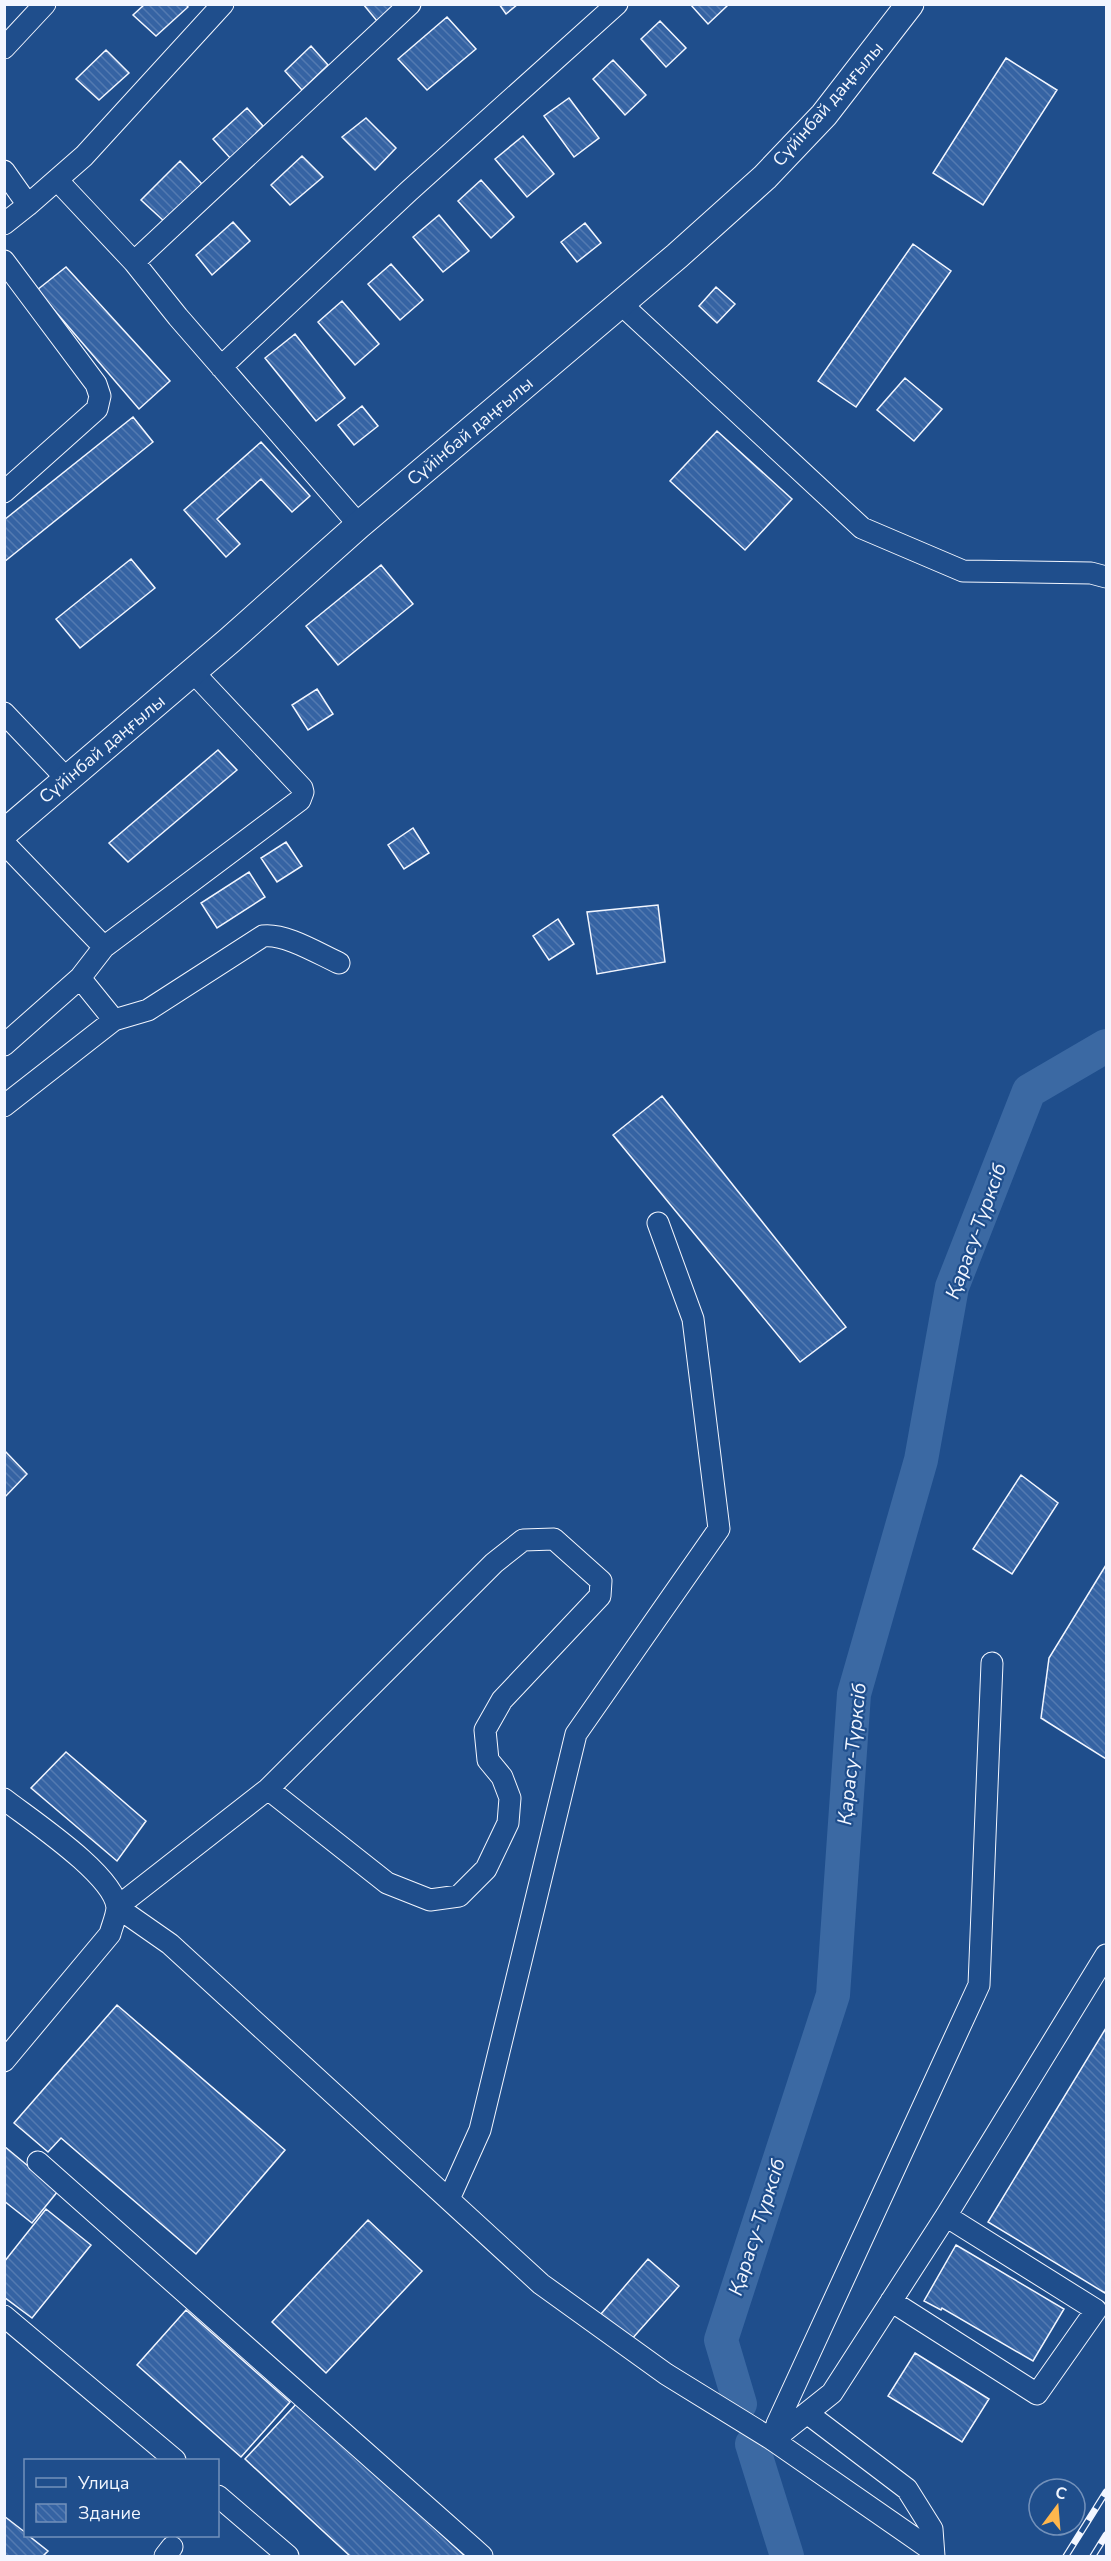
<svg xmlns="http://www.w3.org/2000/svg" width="1111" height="2561" viewBox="0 0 1111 2561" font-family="'Nunito Sans',sans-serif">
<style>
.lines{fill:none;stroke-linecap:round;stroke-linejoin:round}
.river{stroke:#3b69a3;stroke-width:34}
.building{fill:url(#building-back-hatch);stroke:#f2f6ff;stroke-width:1.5}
.minor-casing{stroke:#f2f6ff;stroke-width:23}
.major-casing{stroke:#f2f6ff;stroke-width:29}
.minor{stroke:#1f4e8c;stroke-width:21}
.major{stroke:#1f4e8c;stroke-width:27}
.rail-casing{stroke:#f2f6ff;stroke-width:7}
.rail{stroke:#1f4e8c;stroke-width:4.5;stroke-dasharray:14;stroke-linecap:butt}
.labels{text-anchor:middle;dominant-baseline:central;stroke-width:4.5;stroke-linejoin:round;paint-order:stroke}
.street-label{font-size:18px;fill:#f2f6ff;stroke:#1f4e8c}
.water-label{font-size:20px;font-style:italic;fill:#f2f6ff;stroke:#1f4e8c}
</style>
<defs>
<pattern id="building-back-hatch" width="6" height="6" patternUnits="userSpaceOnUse" patternTransform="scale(1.5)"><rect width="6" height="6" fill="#3563a3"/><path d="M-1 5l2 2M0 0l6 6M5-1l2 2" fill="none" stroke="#537ab1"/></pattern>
</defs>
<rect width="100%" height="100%" fill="#1f4e8c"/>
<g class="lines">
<path class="river" d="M740,2404L721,2340L833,1995L854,1694L921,1460L952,1287L1029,1091L1106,1046
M752,2444L787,2556"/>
</g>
<path class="building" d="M145,4H186L188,7L156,36L133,15Z
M363,4H396L377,21Z
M499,4H518L506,14Z
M690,4H725L727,6L708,24Z
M447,17L476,49L427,90L398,59Z
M660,21L686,48L666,67L641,39Z
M311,46L328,65L302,90L285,71Z
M106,50L129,73L99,100L76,79Z
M1006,58L1057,90L983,205L933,173Z
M613,60L646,95L625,115L593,79Z
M569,98L599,138L574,157L544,116Z
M247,108L263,126L231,159L213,139Z
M366,118L396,148L375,170L342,137Z
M523,136L554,174L527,197L495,159Z
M302,156L323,177L290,205L271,185Z
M180,161L202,184L165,222L141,200Z
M481,180L514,217L491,238L458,201Z
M439,215L469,251L443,272L413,237Z
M233,222L250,241L212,275L196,255Z
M585,223L601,243L577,262L561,242Z
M913,244L951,271L856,407L818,381Z
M391,264L423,300L400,320L368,284Z
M66,267L170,381L139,409L37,290Z
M716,287L735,304L717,323L699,306Z
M342,301L379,344L355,365L318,322Z
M295,334L345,398L316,421L265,358Z
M905,378L942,409L914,441L877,410Z
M362,406L378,426L354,445L338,425Z
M133,417L153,442L4,562V520Z
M717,431L792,499L745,550L670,481Z
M261,442L310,496L292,512L261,479L217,519L240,544L226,557L184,510Z
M131,559L155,588L80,648L56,619Z
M381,565L413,604L338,665L306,626Z
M317,689L333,714L308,730L292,705Z
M218,750L237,770L128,862L109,843Z
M413,828L429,853L404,869L388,845Z
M286,842L302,866L277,882L261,858Z
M249,872L265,897L217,928L201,903Z
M658,905L665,962L597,974L587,912Z
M558,919L574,944L549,960L533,936Z
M662,1096L846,1327L800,1362L613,1135Z
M4,1450L27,1474L4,1498Z
M1021,1475L1058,1503L1012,1574L973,1549Z
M1106,1565V1759L1041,1718L1049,1658Z
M66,1752L146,1821L117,1861L31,1788Z
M117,2005L285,2150L196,2254L61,2138L48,2152L14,2123Z
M1106,2028V2290L1105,2293L988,2222Z
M4,2146L58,2191L32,2223L4,2201Z
M46,2209L91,2245L32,2318L4,2297V2262Z
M368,2220L422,2271L326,2373L272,2322Z
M956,2245L1064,2309L1033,2361L942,2308L941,2310L924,2301Z
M648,2259L679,2286L631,2340L601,2314Z
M186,2310L290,2402L241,2457L137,2365Z
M915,2353L989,2399L962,2442L888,2396Z
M298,2402L465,2556H350L245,2459Z
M4,2516L26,2533V2536H29L48,2551L43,2556H4Z"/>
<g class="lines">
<defs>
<path id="minor" d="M4,48L45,4
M4,171L28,205L84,156L223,4
M58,181L134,262L178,317L359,525
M4,224L28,205
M4,261L96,384L100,396L97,409L4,492
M134,262L410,4
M621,304L862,528L963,571L1091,573L1106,577
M221,367L409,191L617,4
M4,713L66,778
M4,843L104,947L80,978L4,1045
M104,947L300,800L303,792L302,788L193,672
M80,978L114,1020L148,1010L263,936C285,933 319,954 339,963
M4,1106L114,1020
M268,1789L387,1883L430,1900L459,1896L486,1869L508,1823L510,1798L502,1777L488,1760L485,1730L502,1700L600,1596L601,1581L554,1539L523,1540L494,1563L268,1789L117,1907L170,1944L541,2284L666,2374L773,2440L933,2551
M4,1799C31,1820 113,1874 117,1907C117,1915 112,1926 110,1934L4,2061
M38,2162L482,2556
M449,2199L480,2130L576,1734L719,1529L693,1319L658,1223
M891,2301L1037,2394L1096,2310L946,2216
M4,2316L175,2460
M807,2413L907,2489L932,2529L934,2556
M773,2440L777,2424L979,1985L992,1663
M773,2440L832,2393L946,2216L1106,1955
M218,2496L288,2556
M165,2556L172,2547"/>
<path id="major" d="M4,833L230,640L359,525L677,256L765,177L824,115L910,4"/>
</defs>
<use href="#minor" class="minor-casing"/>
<use href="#major" class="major-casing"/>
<use href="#minor" class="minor"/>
<use href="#major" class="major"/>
<defs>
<path id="rail" d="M1066,2556L1106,2492
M1093,2556L1106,2535"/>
</defs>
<use href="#rail" class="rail-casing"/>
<use href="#rail" class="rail"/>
</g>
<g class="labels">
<g class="street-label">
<text transform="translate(828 104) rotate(-49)">Сүйінбай даңғылы</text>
<text transform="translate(470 431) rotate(-40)">Сүйінбай даңғылы</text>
<text transform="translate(102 749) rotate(-40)">Сүйінбай даңғылы</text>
</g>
<g class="water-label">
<text transform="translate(976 1231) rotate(-70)">Қарасу-Түрксіб</text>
<text transform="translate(852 1754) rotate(-84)">Қарасу-Түрксіб</text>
<text transform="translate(757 2227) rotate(-72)">Қарасу-Түрксіб</text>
</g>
</g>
<rect width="1111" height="2561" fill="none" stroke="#f2f6ff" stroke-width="12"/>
<rect x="24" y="2459" width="195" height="78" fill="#1f4e8c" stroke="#7391ba" stroke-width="1.5"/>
<rect x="36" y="2478" width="30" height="9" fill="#1f4e8c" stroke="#7391ba" stroke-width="1.5"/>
<text x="78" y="2489" font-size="18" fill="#f2f6ff">Улица</text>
<rect x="36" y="2504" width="30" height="18" fill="url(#building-back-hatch)" stroke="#7391ba" stroke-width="1.5"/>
<text x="78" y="2519" font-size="18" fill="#f2f6ff">Здание</text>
<g transform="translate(1057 2507) rotate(16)"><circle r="28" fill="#1f4e8c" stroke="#7391ba" stroke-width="1.5"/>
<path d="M0-4.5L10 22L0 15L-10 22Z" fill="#ffb74d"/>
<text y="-9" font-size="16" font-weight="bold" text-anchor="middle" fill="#f2f6ff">С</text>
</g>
</svg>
